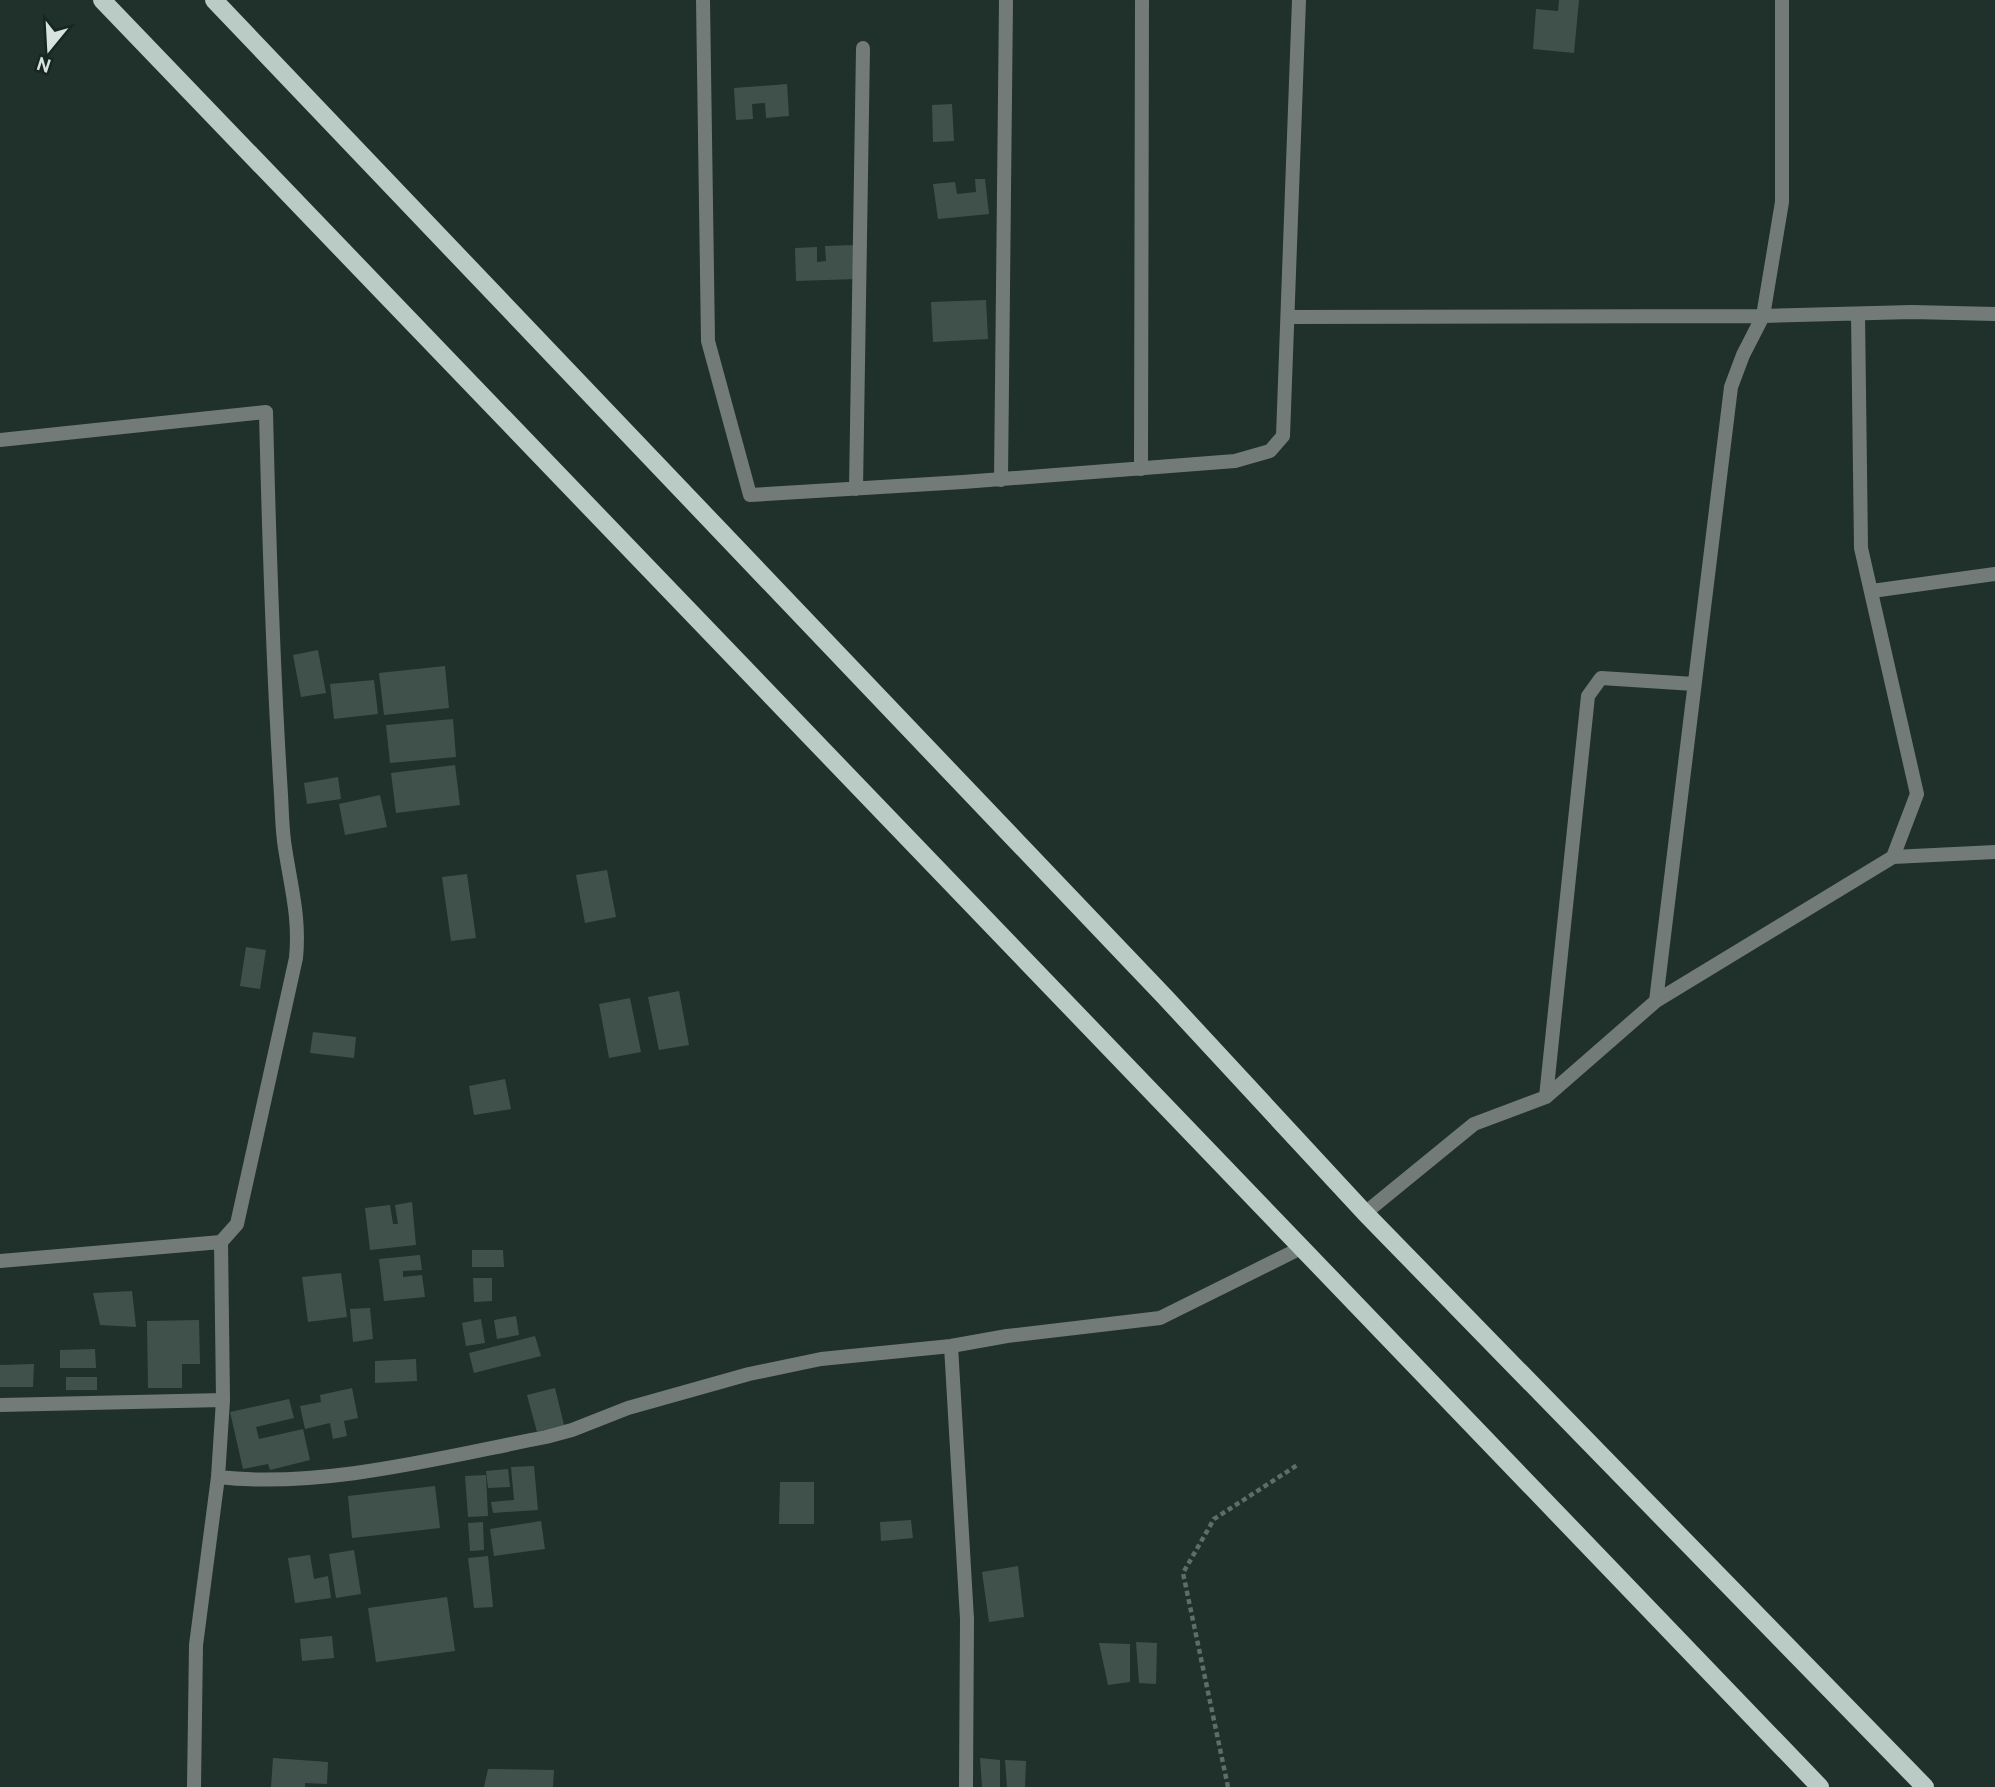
<svg xmlns="http://www.w3.org/2000/svg" width="1995" height="1787" viewBox="0 0 1995 1787" font-family="Cabin,sans-serif">
<style>
.building{fill:#40514b}
.lines{fill:none;stroke-linecap:round;stroke-linejoin:round}
.path{stroke:#5f6d68;stroke-width:4.5;stroke-dasharray:5 3.5;stroke-linecap:butt}
.minor{stroke:#737b78;stroke-width:14}
.primary{stroke:#bacbc5;stroke-width:18}
</style>
<rect width="100%" height="100%" fill="#20302b"/>
<path class="building" d="M1559,0H1579L1574,53L1533,49L1536,9L1558,11Z
M787,84L789,116L766,118L765,103L752,104L753,119L736,120L734,88Z
M952,104L954,141L933,142L932,105Z
M975,179H985L989,214L938,219L933,184L955,182L957,194L976,192Z
M855,245L857,279L796,281L795,248L817,247V262L826,261L825,246Z
M986,300L988,339L933,342L931,302Z
M318,650L326,693L301,697L293,655Z
M445,666L449,708L384,715L379,673Z
M374,680L378,714L334,719L330,684Z
M453,719L456,757L390,763L386,725Z
M455,765L460,805L396,813L391,773Z
M338,777L341,799L307,804L304,783Z
M380,795L387,827L345,835L339,804Z
M607,870L616,917L585,923L576,875Z
M467,874L476,938L451,941L442,877Z
M246,947L266,950L260,989L240,986Z
M679,991L689,1045L659,1050L648,997Z
M630,998L641,1052L609,1058L599,1004Z
M313,1032L356,1037L354,1058L310,1053Z
M505,1079L511,1109L474,1115L469,1086Z
M412,1202L416,1245L370,1250L365,1208L390,1205L393,1224H398L395,1205Z
M472,1250H503L504,1267H472Z
M420,1255L422,1270L403,1271V1277L422,1275L425,1297L384,1301L379,1259Z
M341,1273L347,1317L308,1322L302,1277Z
M473,1278H492V1301L474,1302Z
M132,1291L136,1327L100,1325L93,1293Z
M370,1308L373,1339L353,1342L350,1309Z
M516,1316L519,1335L497,1339L494,1320Z
M481,1319L485,1343L466,1346L462,1323Z
M199,1320L200,1364H182V1388H148L147,1321Z
M535,1336L541,1356L474,1373L469,1353Z
M95,1349L96,1368H60V1350Z
M416,1359L417,1381L375,1383V1361Z
M34,1364L33,1387H0V1365Z
M66,1377H97V1390H66Z
M352,1388L358,1418L344,1421L347,1436L333,1439L330,1423L305,1429L300,1406L321,1402L320,1395Z
M555,1388L564,1425L537,1432L527,1395Z
M289,1399L294,1418L256,1427L259,1439L303,1429L310,1460L270,1470L268,1464L243,1469L230,1412Z
M534,1466L538,1510L493,1513L491,1502L514,1500L511,1467Z
M508,1469L510,1487L488,1488L486,1471Z
M486,1475L488,1516L468,1517L465,1476Z
M780,1482H814V1524H779Z
M435,1486L440,1528L352,1538L348,1496Z
M911,1520L913,1538L881,1541L880,1522Z
M541,1521L545,1549L494,1556L490,1529Z
M483,1522L484,1550L470,1551L468,1523Z
M354,1550L361,1594L336,1598L329,1554Z
M310,1555L314,1579L328,1576L331,1598L295,1603L288,1558Z
M488,1556L493,1607L474,1608L468,1558Z
M1018,1566L1024,1617L989,1622L982,1572Z
M447,1597L455,1651L376,1662L368,1608Z
M332,1636L334,1658L302,1661L300,1639Z
M1136,1642L1157,1643L1156,1684L1139,1683Z
M1099,1643L1130,1644V1682L1108,1685Z
M273,1758L328,1762L327,1784L305,1783V1787H271Z
M980,1758L1000,1760V1787H982Z
M1005,1760L1026,1761L1025,1787H1007Z
M488,1769L554,1770L553,1787H484Z"/>
<g class="lines">
<path class="path" d="M1228,1787L1183,1573L1214,1519L1299,1464"/>
<path class="minor" d="M703,0L708,341L750,495L963,482L1235,461L1270,451L1283,436L1299,0
M1858,314L1861,548L1917,794L1893,857
M1289,317L1763,316L1912,312L1995,314
M0,440L266,412C269,540 273,667 281,795C282,812 282,830 285,848C291,887 300,918 296,958L237,1224L221,1242L0,1261
M1141,469L1142,0
M1001,480L1006,0
M856,489L863,48
M1872,591L1995,574
M1656,1001L1731,387L1743,355L1763,316L1782,202V0
M1546,1097L1588,696L1601,678L1694,684
M1365,1213L1474,1124L1546,1097L1656,1001L1893,857L1995,852
M221,1242L223,1400L218,1477C322,1489 443,1457 546,1437L572,1430L628,1408L749,1374L821,1359L951,1346L1007,1336L1160,1318L1303,1247
M951,1346L967,1619L966,1787
M0,1405L223,1400
M194,1787L196,1645L218,1477"/>
<path class="primary" d="M102,0L1820,1787
M214,0L1165,997L1365,1213L1925,1787"/>
</g>
<g transform="translate(49 49) rotate(198)" stroke="#162621" stroke-width="5" paint-order="stroke">
<path d="M0-5L12 26L0 18L-12 26Z" fill="#d8e2de"/>
<text y="-10" font-size="19" font-weight="bold" text-anchor="middle" fill="#d8e2de">N</text>
</g>
</svg>
